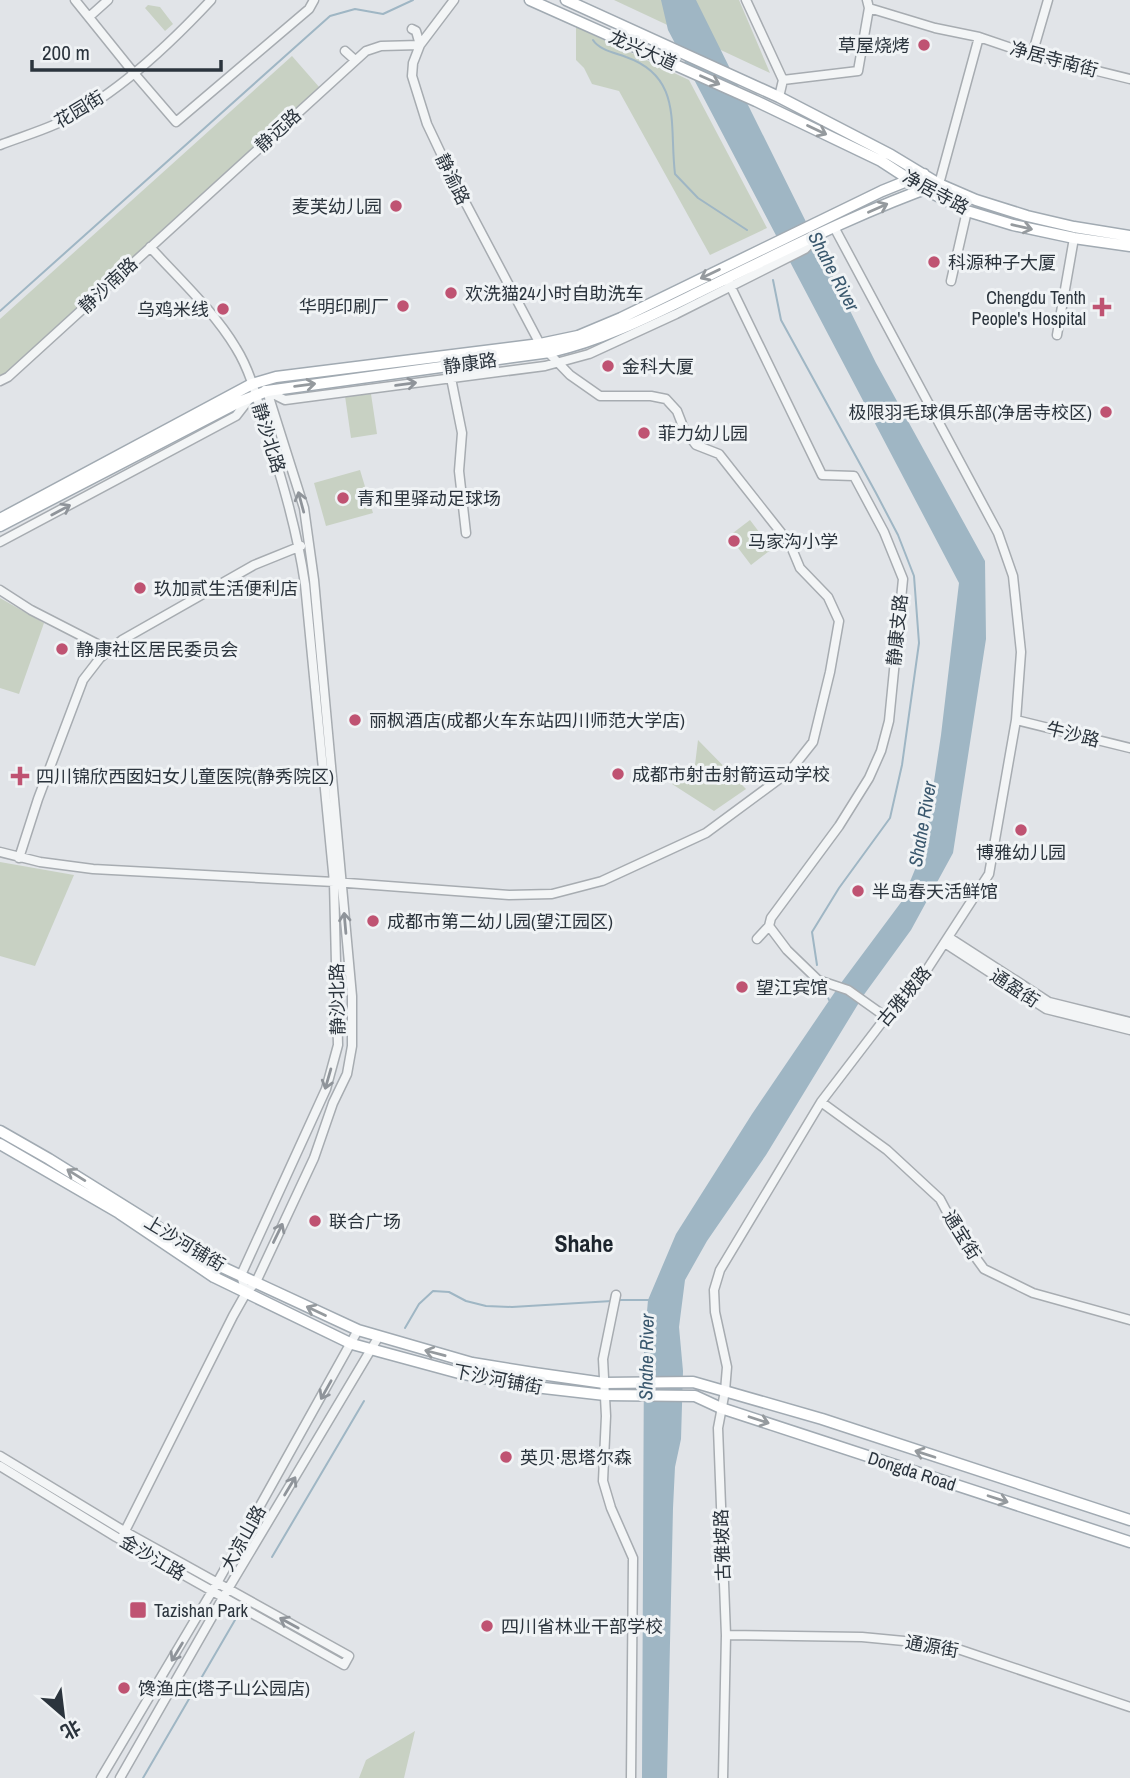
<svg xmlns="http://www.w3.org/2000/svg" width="1130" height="1778" viewBox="0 0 1130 1778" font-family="'Archivo Narrow','Noto Sans SC',sans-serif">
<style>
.green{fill:#c8d1c3}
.water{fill:#9fb6c4}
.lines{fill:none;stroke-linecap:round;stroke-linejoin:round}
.stream{stroke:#9fb6c4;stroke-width:2}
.minor-casing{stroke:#a7acb1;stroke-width:11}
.major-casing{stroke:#a1aab2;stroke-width:13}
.minor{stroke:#f3f5f6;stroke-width:8}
.major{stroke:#fff;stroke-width:10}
.oneway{stroke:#959a9e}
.oneway2{stroke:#8f949a}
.poi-dot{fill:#bf5372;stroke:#f0f3f5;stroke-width:2.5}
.labels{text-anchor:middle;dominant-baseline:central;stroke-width:6;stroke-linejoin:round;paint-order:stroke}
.poi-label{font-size:18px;fill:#2b343d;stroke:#f0f3f5;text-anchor:start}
.street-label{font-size:18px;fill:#2b343d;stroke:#f0f3f5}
.water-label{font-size:19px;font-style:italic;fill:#39576d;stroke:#f0f3f5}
.district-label{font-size:24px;font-weight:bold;fill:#1d252e;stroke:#f0f3f5}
</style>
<rect width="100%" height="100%" fill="#e1e4e8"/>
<path class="green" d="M614,0H739L770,73Z
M148,5L160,7L173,24L165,31L145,8Z
M576,27L689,80L767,228L710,255L619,91L592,84L584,68L576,60Z
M292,56L320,88L0,378V319Z
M371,394L377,434L351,438L345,396Z
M360,470L373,513L326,526L314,483Z
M750,520L772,549L751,565L729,536Z
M0,598L44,623L19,694L0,688Z
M698,740L746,789L714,811L672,784L695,765Z
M0,862L74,875L35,966L0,956Z
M415,1731L404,1778H359L366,1760Z"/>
<path class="water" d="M661,0H696L876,363L985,561L986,639L953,853L911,930L863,996L766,1155L707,1241L685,1280L679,1327L683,1371L681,1439L675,1467L673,1508L667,1778H642L644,1346L648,1300L676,1234L752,1114L841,983L902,901L916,867L927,828L941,735L959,583L668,30Z"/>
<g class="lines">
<path class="stream" d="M593,40C599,50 616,53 626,57C683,77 669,125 675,174L698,198L747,230
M773,280L781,320L876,493L898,535L914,576L919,643L902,765L890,818L839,888L812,932L817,965
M0,311L330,16L355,9L383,14L413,0
M824,986L829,1000
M617,1300H650
M405,1328L419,1304L433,1291L449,1292L466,1301L486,1306L512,1307L612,1301
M272,1557L364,1401
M143,1778L235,1620"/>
<defs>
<path id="minor" d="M75,0L133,72L176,122L309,9L314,0
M746,0L783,80L779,97
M869,8L935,28L979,37L1032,55L1130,79
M89,17L108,0
M345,51L355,60
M1032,55L1048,0
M783,80L858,71L869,8L867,0
M0,145C18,138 38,132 56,124C112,99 169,45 211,0
M939,184L979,37
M150,247C179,279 214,311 236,348C251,372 258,402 266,429C282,480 297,530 305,584L334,882L338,1045L326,1089L241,1275L246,1293
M727,279L822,475L854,476L884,532L903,579L889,721L881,751L869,778L839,826L771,918L769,926L757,939
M951,281L967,211
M1057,335L1074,238
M450,373L462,433L459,471L466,533
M0,381L8,377L366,51L381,46L420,45L416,31L412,29
M267,391L285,400L545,366L589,354L676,314L805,249L817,237
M0,542L236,416L250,398
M0,590L31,610L109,650
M1016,720L1130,748
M0,852L40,862L93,869L334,882L509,895L552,894L602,881L706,833L790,771L813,742L830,672L839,621L828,597L800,568L790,544L719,454L696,445L684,429L677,411L666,399L651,396H600L570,375L540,344L454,181L427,124L412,76L413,63L420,45L454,0
M19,858L38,799L83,680L100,658L122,640L254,565L301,546
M769,926L787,950L818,980L848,990L886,1017
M950,938L1049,1002L1130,1022
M946,944L1046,1009L1130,1030
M821,1102L887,1150L940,1199L958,1233L984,1269L1033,1293L1130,1320
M616,1295L603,1359L606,1416L603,1481L611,1508L633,1558L631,1778
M0,1456L124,1531L349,1656L344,1665L116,1537L0,1466
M121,1539L233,1316L246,1293L256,1282L314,1158L333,1103L347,1074L352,1046V996L314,580L304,508L267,391L265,390
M726,1635L862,1637L946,1645L1130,1707
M101,1778L217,1583L358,1330
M120,1778L228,1589L379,1336
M723,1778L726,1635L718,1428L725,1391L727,1367L715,1312L714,1290L720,1270L821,1102L886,1017L917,985L989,874L1016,720L1021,652L1013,576L998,533L834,227"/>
<path id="major" d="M530,0L756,101L881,161L924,189L967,211L1013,225L1074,238L1130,246
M566,0L779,97L891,155L939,184L976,200L1027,216L1074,227L1130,236
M0,519L252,384L276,377L540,344L578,336L621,318L882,191L924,174
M0,526L239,402L267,391L550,352C603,340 650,316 699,292C778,254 856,213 939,184
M0,1131L49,1159L222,1267L358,1330L472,1363L534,1373L604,1383L693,1382L822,1419L1130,1520
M0,1144L119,1213L214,1277L352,1344L459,1373L526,1386L605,1395L695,1396L721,1408L1130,1542"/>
</defs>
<use href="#minor" class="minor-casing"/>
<use href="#major" class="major-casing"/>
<use href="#minor" class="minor"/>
<use href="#major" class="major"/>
</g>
<defs><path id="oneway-shaft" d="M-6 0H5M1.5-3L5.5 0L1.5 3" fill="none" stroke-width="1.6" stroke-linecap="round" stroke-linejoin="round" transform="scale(1.75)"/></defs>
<g class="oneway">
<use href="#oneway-shaft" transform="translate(710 80) rotate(24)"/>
<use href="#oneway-shaft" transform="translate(817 130) rotate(25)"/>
<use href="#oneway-shaft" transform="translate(878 208) rotate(-24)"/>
<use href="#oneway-shaft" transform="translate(1022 227) rotate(13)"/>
<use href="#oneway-shaft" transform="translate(710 274) rotate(154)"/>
<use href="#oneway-shaft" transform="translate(305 385) rotate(-7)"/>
<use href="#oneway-shaft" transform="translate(76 1175) rotate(-148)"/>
<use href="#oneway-shaft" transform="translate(316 1311) rotate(-155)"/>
<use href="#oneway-shaft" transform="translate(435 1353) rotate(-165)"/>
<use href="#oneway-shaft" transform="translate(759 1420) rotate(18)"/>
<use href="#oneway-shaft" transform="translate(925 1454) rotate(-162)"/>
<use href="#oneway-shaft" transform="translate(998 1499) rotate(18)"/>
</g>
<g class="oneway2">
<use href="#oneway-shaft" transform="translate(406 384) rotate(-8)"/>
<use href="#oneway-shaft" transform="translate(301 502) rotate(-105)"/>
<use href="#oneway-shaft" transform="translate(61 510) rotate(-28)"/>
<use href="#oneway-shaft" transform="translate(345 923) rotate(-95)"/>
<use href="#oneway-shaft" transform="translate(328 1079) rotate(106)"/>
<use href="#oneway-shaft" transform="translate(278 1233) rotate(-64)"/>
<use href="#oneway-shaft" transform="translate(326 1390) rotate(119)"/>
<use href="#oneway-shaft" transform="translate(290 1486) rotate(-59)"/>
<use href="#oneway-shaft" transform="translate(289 1623) rotate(-151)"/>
<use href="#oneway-shaft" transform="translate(177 1652) rotate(121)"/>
</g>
<g class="poi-dot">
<circle cx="924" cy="45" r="7"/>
<circle cx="396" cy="206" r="7"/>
<circle cx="934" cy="262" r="7"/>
<circle cx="451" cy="293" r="7"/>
<circle cx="403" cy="306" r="7"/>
<path d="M1098.5 296.5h7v7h7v7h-7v7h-7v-7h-7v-7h7z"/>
<circle cx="223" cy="309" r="7"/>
<circle cx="608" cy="366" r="7"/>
<circle cx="1106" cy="412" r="7"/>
<circle cx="644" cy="433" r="7"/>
<circle cx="343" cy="498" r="7"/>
<circle cx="734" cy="541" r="7"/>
<circle cx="140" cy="588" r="7"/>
<circle cx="62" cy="649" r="7"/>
<circle cx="355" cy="720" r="7"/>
<circle cx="618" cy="774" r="7"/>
<path d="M16.5 765.5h7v7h7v7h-7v7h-7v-7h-7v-7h7z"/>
<circle cx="1021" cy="830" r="7"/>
<circle cx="858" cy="891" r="7"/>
<circle cx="373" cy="921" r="7"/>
<circle cx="742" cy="987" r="7"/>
<circle cx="315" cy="1221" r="7"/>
<circle cx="506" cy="1457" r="7"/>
<rect x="129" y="1601" width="18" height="18" rx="3.5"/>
<circle cx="487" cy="1626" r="7"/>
<circle cx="124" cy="1688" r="7"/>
</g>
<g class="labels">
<g class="poi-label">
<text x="910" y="45" text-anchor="end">草屋烧烤</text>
<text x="382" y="206" text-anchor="end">麦芙幼儿园</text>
<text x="948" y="262">科源种子大厦</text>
<text x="465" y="293">欢洗猫24小时自助洗车</text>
<text x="1086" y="297" text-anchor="end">Chengdu Tenth<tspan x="1086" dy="21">People's Hospital</tspan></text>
<text x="389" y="306" text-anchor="end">华明印刷厂</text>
<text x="209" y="309" text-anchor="end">乌鸡米线</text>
<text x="622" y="366">金科大厦</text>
<text x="1092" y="412" text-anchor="end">极限羽毛球俱乐部(净居寺校区)</text>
<text x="658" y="433">菲力幼儿园</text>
<text x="357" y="498">青和里驿动足球场</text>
<text x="748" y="541">马家沟小学</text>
<text x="154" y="588">玖加贰生活便利店</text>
<text x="76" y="649">静康社区居民委员会</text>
<text x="369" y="720">丽枫酒店(成都火车东站四川师范大学店)</text>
<text x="632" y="774">成都市射击射箭运动学校</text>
<text x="36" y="776">四川锦欣西囡妇女儿童医院(静秀院区)</text>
<text x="1021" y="852" text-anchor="middle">博雅幼儿园</text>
<text x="872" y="891">半岛春天活鲜馆</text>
<text x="387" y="921">成都市第二幼儿园(望江园区)</text>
<text x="756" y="987">望江宾馆</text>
<text x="329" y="1221">联合广场</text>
<text x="520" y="1457">英贝·思塔尔森</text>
<text x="154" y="1610">Tazishan Park</text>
<text x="501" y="1626">四川省林业干部学校</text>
<text x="138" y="1688">馋渔庄(塔子山公园店)</text>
</g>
<g class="street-label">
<text transform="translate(643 50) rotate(24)">龙兴大道</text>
<text transform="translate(1054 59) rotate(15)">净居寺南街</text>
<text transform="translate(79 109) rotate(-31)">花园街</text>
<text transform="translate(278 130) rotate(-42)">静远路</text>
<text transform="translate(453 179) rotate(64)">静渝路</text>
<text transform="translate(936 192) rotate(28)">净居寺路</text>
<text transform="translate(108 285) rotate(-43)">静沙南路</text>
<text transform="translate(470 363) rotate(-8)">静康路</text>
<text transform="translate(269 438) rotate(73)">静沙北路</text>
<text transform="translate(897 630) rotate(-84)">静康支路</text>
<text transform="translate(1073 734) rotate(14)">牛沙路</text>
<text transform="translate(1015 988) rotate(33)">通盈街</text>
<text transform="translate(904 996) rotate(-50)">古雅坡路</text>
<text transform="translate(337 999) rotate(-91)">静沙北路</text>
<text transform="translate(962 1235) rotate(58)">通宝街</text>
<text transform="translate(185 1243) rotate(31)">上沙河铺街</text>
<text transform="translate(498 1379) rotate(11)">下沙河铺街</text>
<text transform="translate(912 1471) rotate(18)">Dongda Road</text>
<text transform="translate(243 1538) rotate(-61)">大凉山路</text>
<text transform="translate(722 1545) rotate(-92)">古雅坡路</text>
<text transform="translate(153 1557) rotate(30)">金沙江路</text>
<text transform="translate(932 1646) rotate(10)">通源街</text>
</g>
<g class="water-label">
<text transform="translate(834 271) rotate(62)">Shahe River</text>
<text transform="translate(922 824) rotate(-80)">Shahe River</text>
<text transform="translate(646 1357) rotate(-89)">Shahe River</text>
</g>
<g class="district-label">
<text x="584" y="1243">Shahe</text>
</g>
</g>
<g transform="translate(63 1715) rotate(152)" stroke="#f0f3f5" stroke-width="5" paint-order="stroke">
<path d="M0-5L12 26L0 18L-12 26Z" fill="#2b343d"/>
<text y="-10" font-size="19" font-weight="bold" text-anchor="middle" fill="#2b343d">北</text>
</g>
<path d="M32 60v10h189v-10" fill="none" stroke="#2b343d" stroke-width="3.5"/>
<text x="42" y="60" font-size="21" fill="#2b343d" stroke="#f0f3f5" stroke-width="5" paint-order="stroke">200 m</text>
</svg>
